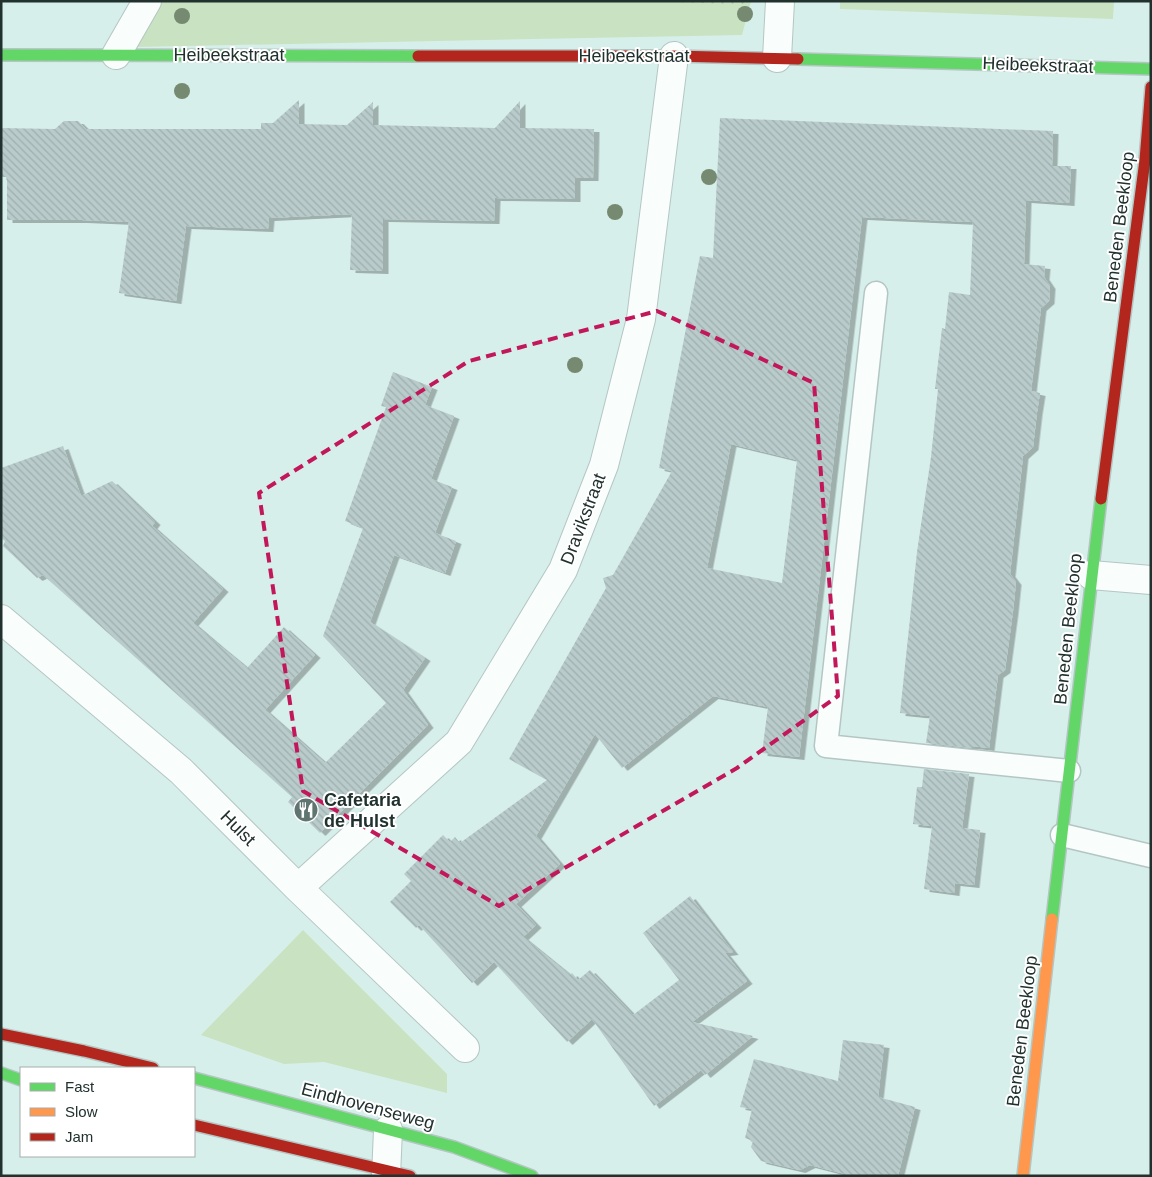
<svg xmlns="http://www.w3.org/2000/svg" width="1152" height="1177" viewBox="0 0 1152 1177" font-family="Arial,sans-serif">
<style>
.grass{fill:#c9e2c2}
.park{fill:url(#park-dots)}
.building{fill:url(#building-back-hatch);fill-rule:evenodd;filter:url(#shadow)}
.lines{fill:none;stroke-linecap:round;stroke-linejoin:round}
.lane-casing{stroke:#b4c6c3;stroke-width:25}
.street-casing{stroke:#b4c6c3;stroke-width:30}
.fast-casing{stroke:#b4c6c3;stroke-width:14}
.slow-casing{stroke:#b4c6c3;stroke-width:14}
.jam-casing{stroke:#b4c6c3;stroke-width:14}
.lane{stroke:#f9fdfc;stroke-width:22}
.street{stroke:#f9fdfc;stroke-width:28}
.fast{stroke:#63d668;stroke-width:11}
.slow{stroke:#ff974d;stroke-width:11}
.jam{stroke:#b3261e;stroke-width:11}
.tree{fill:#768971}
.marked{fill:none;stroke:#c2185b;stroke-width:4;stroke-dasharray:10 6;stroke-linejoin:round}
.labels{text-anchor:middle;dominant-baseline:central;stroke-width:4;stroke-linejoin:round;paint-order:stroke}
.street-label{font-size:18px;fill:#20312e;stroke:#fff}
.poi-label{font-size:18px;font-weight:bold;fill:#20312e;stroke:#fff;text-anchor:start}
</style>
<defs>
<pattern id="park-dots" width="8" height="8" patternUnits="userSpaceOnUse" patternTransform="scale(1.25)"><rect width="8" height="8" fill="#c9e2c2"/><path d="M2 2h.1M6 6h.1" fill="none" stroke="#acc2a7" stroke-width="1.8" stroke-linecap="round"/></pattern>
<pattern id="building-back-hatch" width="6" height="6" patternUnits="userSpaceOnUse" patternTransform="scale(1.25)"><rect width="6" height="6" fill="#b9cbcb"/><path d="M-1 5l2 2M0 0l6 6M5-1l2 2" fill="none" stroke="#9fafaf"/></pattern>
<filter id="shadow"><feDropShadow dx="5.5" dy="3" stdDeviation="0" flood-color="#0004"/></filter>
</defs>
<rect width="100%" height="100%" fill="#d7efeb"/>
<path class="grass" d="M156,1H751L742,35L134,47Z
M840,1H1114L1113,19L840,9Z
M303,930L447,1074V1093L324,1062L284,1064L201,1035Z"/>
<path class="park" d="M652,1H751L750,5Z"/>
<path class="building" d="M299,100V124L347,125L373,102V125L495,128L520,101V128L594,129L593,178H575V199L495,198L494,221L383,219V271L350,270L352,214L269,218L268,229L186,226L176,301L119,293L129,222L82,220H7V177H1V128L55,129L64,121H78L86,129H261V123H273Z
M720,118L1053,131L1052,166H1071L1069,203L1026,200L1024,264L1045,266L1044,277L1050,286L1049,301L1041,308L1031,391L1040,393L1037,412L1033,447L1023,456L1010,574L1016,582L1013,611L1005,670L998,675L989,748L972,746V748L926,743L930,716L900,713L917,552L931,457L938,389H935L942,328L945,329L949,292L970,295L973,222L862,217L799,757L762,753L768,707L713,696L622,768L595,734L536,836L560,864L516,904L536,925L523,937L570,975L572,973L578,980L590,970L633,1015L679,980L643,933L690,896L733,952L725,953L747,981L692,1022L753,1036L705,1075L701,1070L654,1106L592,1019L567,1042L494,962L472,983L419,925L416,928L390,902L411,881L404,874L443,835L450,842L455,837L460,843L547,780L509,759L606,588L603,578L613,575L672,471L659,468L700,256L713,258ZM731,444L797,460L782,583L707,568Z
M393,372L432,387L425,405L454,416L431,479L452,487L435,533L456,541L445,573L394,555L370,622L425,658L403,690L428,725L320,833L288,802L292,797L43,575L37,578L3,546L5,541L1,538V468L63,446L81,496L112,481L155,522L152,526L223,589L193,623L220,646L247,668L284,627L315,655L265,710L325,763L386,703L323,636L363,528L345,521L386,407L381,406Z
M924,769L969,774L962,828L980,830L974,885L955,883L954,893L924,889L932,826L913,824L917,787H922Z
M843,1040L884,1045L878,1097L915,1107L898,1176H853L810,1165L800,1170L761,1161L751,1147L753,1141L745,1138L752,1109L740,1107L754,1059L838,1081Z"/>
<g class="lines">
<defs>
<path id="lane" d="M876,293L826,746L1069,771
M1062,835L1151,856"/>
<path id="street" d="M116,55L147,1
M777,58L780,1
M1091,575L1151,580
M1,619L181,771L298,888L465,1048
M298,888L459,742L563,570L604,465L641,319L674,56
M386,1176L388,1130"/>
<path id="fast" d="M1,55L418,56
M798,59L1151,69
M1052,919L1101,499
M1,1073L21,1080
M194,1078L454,1147L532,1176"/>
<path id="slow" d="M1023,1176L1052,919"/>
<path id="jam" d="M418,56H674L798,59
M1101,499L1145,160L1151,87
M1,1034L84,1051L153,1068
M194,1125L410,1176"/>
</defs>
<use href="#lane" class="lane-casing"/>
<use href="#street" class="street-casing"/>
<use href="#fast" class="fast-casing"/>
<use href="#slow" class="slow-casing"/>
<use href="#jam" class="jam-casing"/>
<use href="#lane" class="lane"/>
<use href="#street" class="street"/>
<use href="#fast" class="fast"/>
<use href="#slow" class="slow"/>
<use href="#jam" class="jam"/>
</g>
<g class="tree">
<circle cx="745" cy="14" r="8"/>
<circle cx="182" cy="16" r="8"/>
<circle cx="182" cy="91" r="8"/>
<circle cx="709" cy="177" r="8"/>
<circle cx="615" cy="212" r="8"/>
<circle cx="575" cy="365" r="8"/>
</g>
<path class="marked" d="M657,311L814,383L838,696L737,768L499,906L303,791L259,493L469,361Z"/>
<defs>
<symbol id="restaurant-disc" viewBox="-11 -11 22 22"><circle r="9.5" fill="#607470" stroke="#fff"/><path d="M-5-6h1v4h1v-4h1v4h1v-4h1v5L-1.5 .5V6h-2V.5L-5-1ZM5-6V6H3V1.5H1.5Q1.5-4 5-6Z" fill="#fff"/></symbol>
</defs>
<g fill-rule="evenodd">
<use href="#restaurant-disc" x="292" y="796" width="28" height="28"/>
</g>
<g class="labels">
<g class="street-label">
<text x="229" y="55">Heibeekstraat</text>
<text x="634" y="56">Heibeekstraat</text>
<text transform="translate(1038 65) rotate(2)">Heibeekstraat</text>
<text transform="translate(1119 227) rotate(-83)">Beneden Beekloop</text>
<text transform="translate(583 519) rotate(-69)">Dravikstraat</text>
<text transform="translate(1068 629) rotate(-84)">Beneden Beekloop</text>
<text transform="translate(238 828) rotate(45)">Hulst</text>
<text transform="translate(1022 1031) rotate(-83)">Beneden Beekloop</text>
<text transform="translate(368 1106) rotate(15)">Eindhovenseweg</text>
</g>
<g class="poi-label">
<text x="324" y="800">Cafetaria<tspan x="324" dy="21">de Hulst</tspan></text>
</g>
</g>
<rect width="1152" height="1177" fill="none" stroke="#20312e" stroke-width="5"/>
<rect x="20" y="1067" width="175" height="90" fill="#ffffff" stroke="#a6adab"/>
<rect x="30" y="1083" width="25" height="8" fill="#63d668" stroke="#a6adab"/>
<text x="65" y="1092" font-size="15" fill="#20312e">Fast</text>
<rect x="30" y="1108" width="25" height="8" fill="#ff974d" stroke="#a6adab"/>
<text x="65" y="1117" font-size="15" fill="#20312e">Slow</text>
<rect x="30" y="1133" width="25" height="8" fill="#b3261e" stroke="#a6adab"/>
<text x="65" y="1142" font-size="15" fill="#20312e">Jam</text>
</svg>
